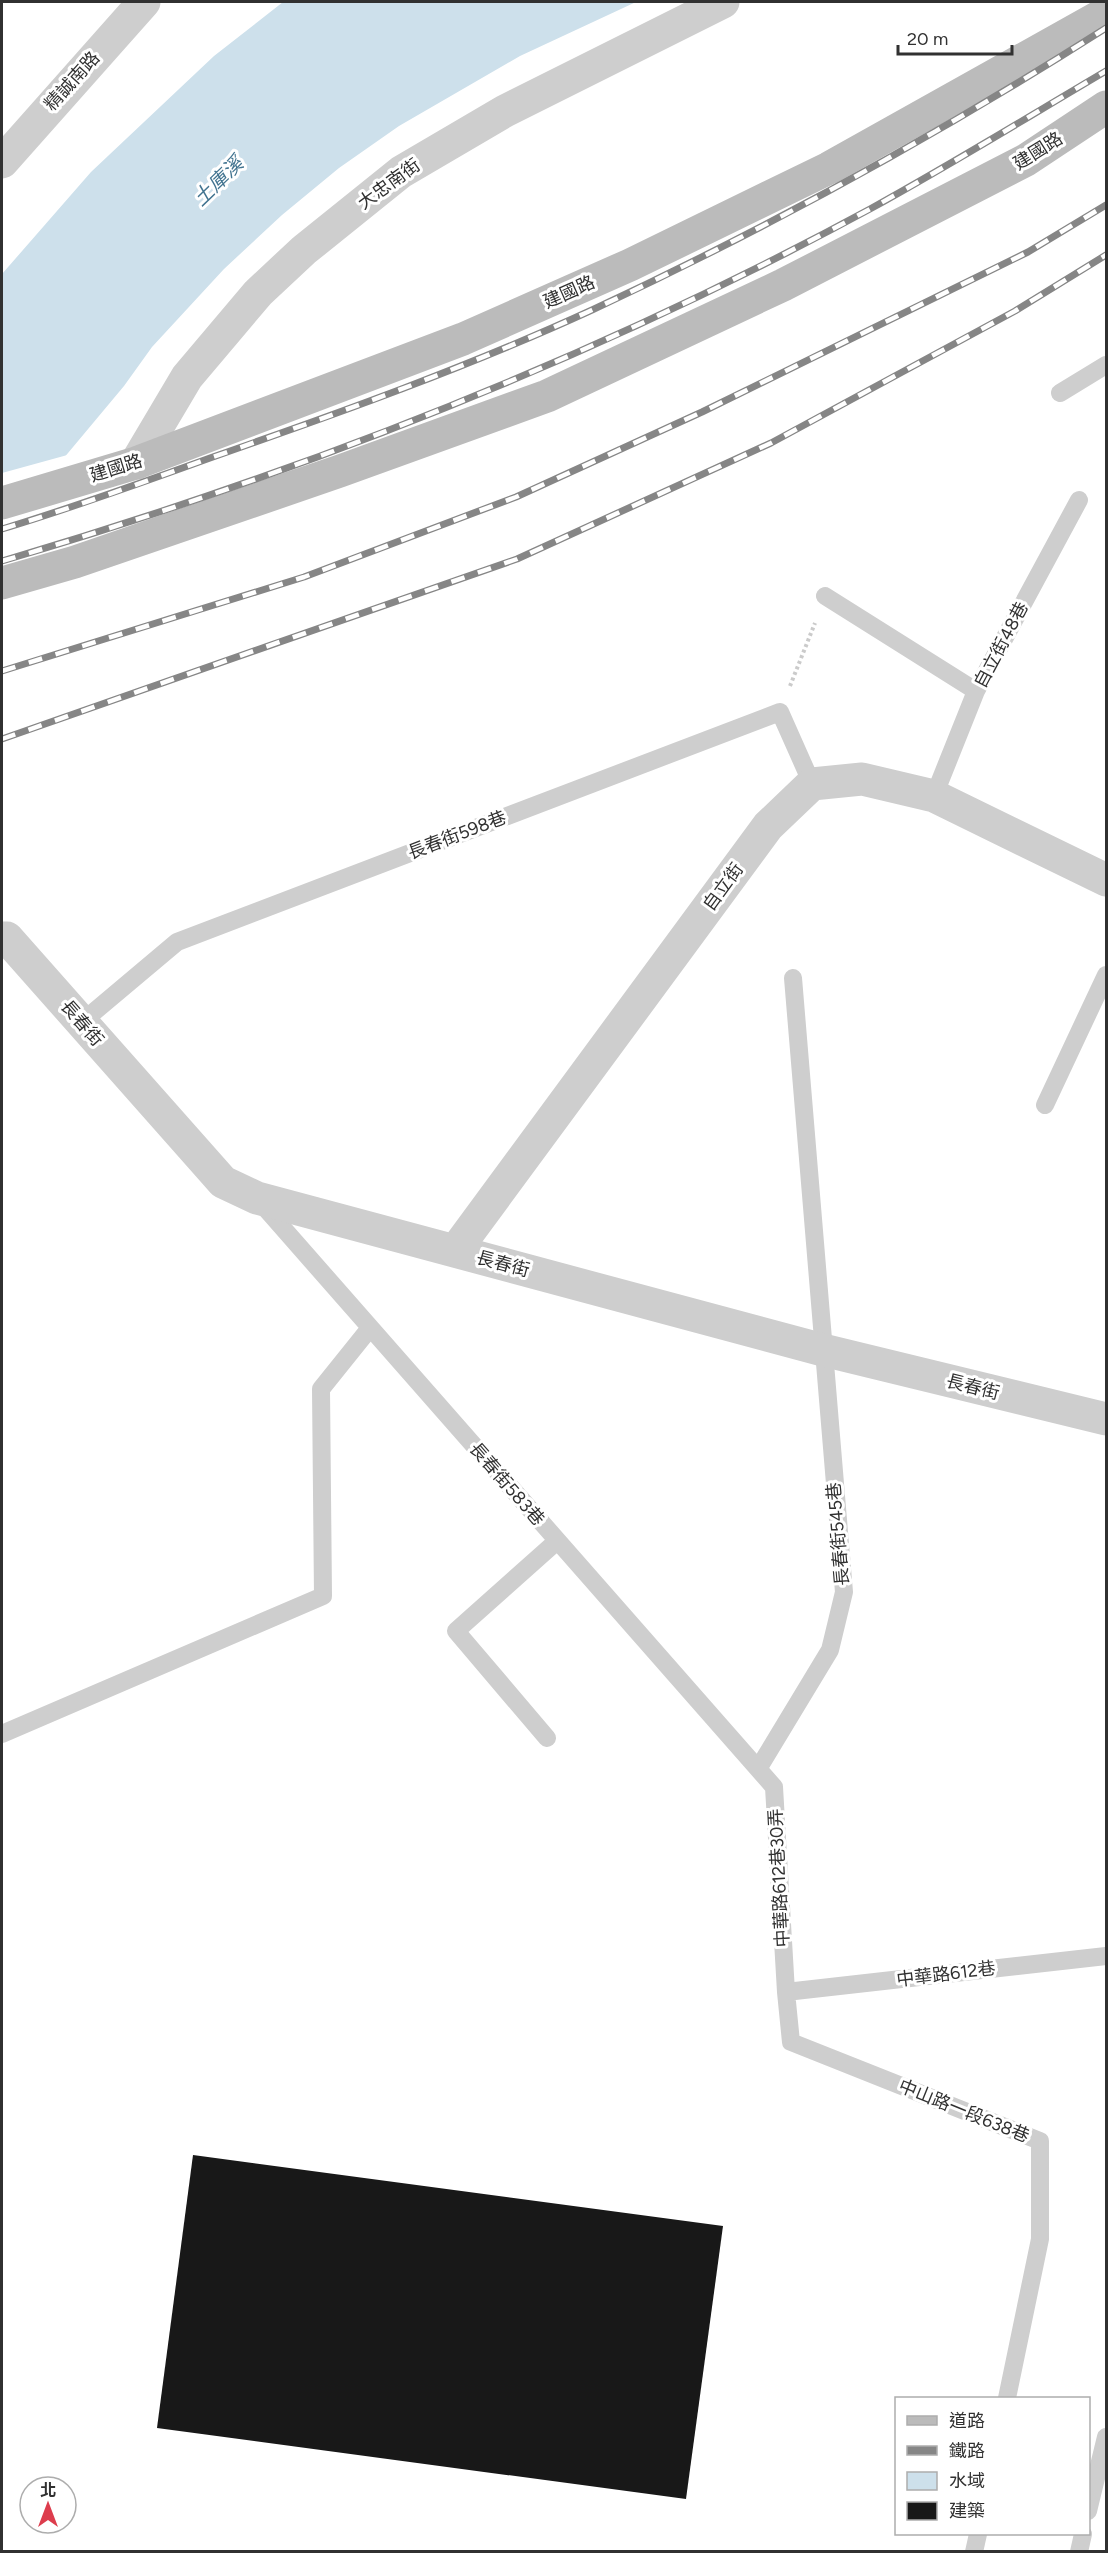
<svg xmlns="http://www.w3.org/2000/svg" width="1108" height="2553" viewBox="0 0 1108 2553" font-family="Figtree,'Noto Sans TC',sans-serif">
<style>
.water{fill:#cde0eb}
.pier{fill:#fff}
.building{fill:#181818}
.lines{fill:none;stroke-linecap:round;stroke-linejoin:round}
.path{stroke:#cbcbcb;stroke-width:4;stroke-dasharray:3 3;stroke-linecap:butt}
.lane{stroke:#cecece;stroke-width:18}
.street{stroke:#cecece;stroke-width:33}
.secondary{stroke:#bbb;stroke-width:33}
.rail-casing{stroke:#868686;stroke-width:7}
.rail{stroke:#fff;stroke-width:4.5;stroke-dasharray:14;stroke-linecap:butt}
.labels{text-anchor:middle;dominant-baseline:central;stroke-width:6;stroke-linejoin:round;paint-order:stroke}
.street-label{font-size:18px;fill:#313131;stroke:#fff}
.water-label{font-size:20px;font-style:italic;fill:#427490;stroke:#fff}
</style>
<rect width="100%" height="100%" fill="#fff"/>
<path class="water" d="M283,2H636L520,56L399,126L339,168L282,215L224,269L152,347L124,386L63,459L2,622V274L91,172L214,56Z"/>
<path class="pier" d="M71,454L65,460L2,625V473Z"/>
<path class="building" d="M193,2155L723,2226L686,2499L157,2428Z"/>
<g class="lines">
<path class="path" d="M790,686L815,623"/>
<path class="lane" d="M1060,393L1106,365
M825,596L976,691
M934,796L976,691L1079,500
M82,1022L177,942L780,712L812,784
M1045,1105L1106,975
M260,1202L774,1787L786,1992L791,2042L1040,2141V2239L1007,2398
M2,1734L323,1596L321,1389L370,1328
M547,1738L456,1631L557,1541
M758,1769L830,1650L844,1592L793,978
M786,1992L1106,1956
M1088,2511L1106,2437
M974,2552L978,2534
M1079,2552L1083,2534"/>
<path class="street" d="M2,162L144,2
M136,463L187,377L258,293L304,250L401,172L505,111L723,2
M2,938H7L223,1182L257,1198L823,1350L1106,1419
M455,1251L768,826L812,784L862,779L934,796L1106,880"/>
<path class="secondary" d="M2,503L136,463L463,339L630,265L829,168L1106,13
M2,583L75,562L340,471L547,396L783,285L1026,160L1106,107"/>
<defs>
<path id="rail" d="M2,529C72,508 141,483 210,458C339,413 468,367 592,310C770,227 941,133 1106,28
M2,561C301,473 595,358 870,209C950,165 1028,117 1106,71
M2,671L304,577L516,497L702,412L1028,252L1106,205
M2,739L517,559L771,443L1015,311L1106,255"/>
</defs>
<use href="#rail" class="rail-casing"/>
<use href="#rail" class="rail"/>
</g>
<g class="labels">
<g class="street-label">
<text transform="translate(72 81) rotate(-48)">精誠南路</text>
<text transform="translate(1038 151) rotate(-32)">建國路</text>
<text transform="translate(389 184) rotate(-36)">大忠南街</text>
<text transform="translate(569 292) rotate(-24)">建國路</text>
<text transform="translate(116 468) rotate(-17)">建國路</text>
<text transform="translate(1001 645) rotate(-62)">自立街48巷</text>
<text transform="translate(457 835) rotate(-21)">長春街598巷</text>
<text transform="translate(723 887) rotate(-54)">自立街</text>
<text transform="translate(82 1023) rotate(49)">長春街</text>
<text transform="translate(503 1264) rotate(15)">長春街</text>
<text transform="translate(973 1387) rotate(14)">長春街</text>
<text transform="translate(507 1484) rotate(49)">長春街583巷</text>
<text transform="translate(838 1534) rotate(-95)">長春街545巷</text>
<text transform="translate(779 1878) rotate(-93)">中華路612巷30弄</text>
<text transform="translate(946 1974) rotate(-7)">中華路612巷</text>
<text transform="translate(964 2111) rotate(22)">中山路一段638巷</text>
</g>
<g class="water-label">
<text transform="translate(218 181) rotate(-44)">土庫溪</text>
</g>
</g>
<rect width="1108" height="2553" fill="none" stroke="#313131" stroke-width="6"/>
<rect x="895" y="2397" width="195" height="138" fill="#ffffff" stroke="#adadad" stroke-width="1.5"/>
<rect x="907" y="2416" width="30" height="9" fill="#bbbbbb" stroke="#adadad" stroke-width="1.5"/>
<text x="949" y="2427" font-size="18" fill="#313131">道路</text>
<rect x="907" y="2446" width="30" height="9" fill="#868686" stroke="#adadad" stroke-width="1.5"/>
<text x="949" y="2457" font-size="18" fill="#313131">鐵路</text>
<rect x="907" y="2472" width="30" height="18" fill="#cde0eb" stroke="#adadad" stroke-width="1.5"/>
<text x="949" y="2487" font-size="18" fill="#313131">水域</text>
<rect x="907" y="2502" width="30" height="18" fill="#181818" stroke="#adadad" stroke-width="1.5"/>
<text x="949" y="2517" font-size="18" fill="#313131">建築</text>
<g transform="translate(48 2505)"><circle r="28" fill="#ffffff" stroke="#adadad" stroke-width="1.5"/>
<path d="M0-4.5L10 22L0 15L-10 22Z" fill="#dd3d4d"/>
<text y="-9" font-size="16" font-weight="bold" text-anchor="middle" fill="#313131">北</text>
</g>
<path d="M898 45v9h114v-9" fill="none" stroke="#313131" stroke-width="3"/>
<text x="907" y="45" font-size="18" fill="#313131" stroke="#ffffff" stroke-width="4.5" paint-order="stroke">20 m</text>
</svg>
